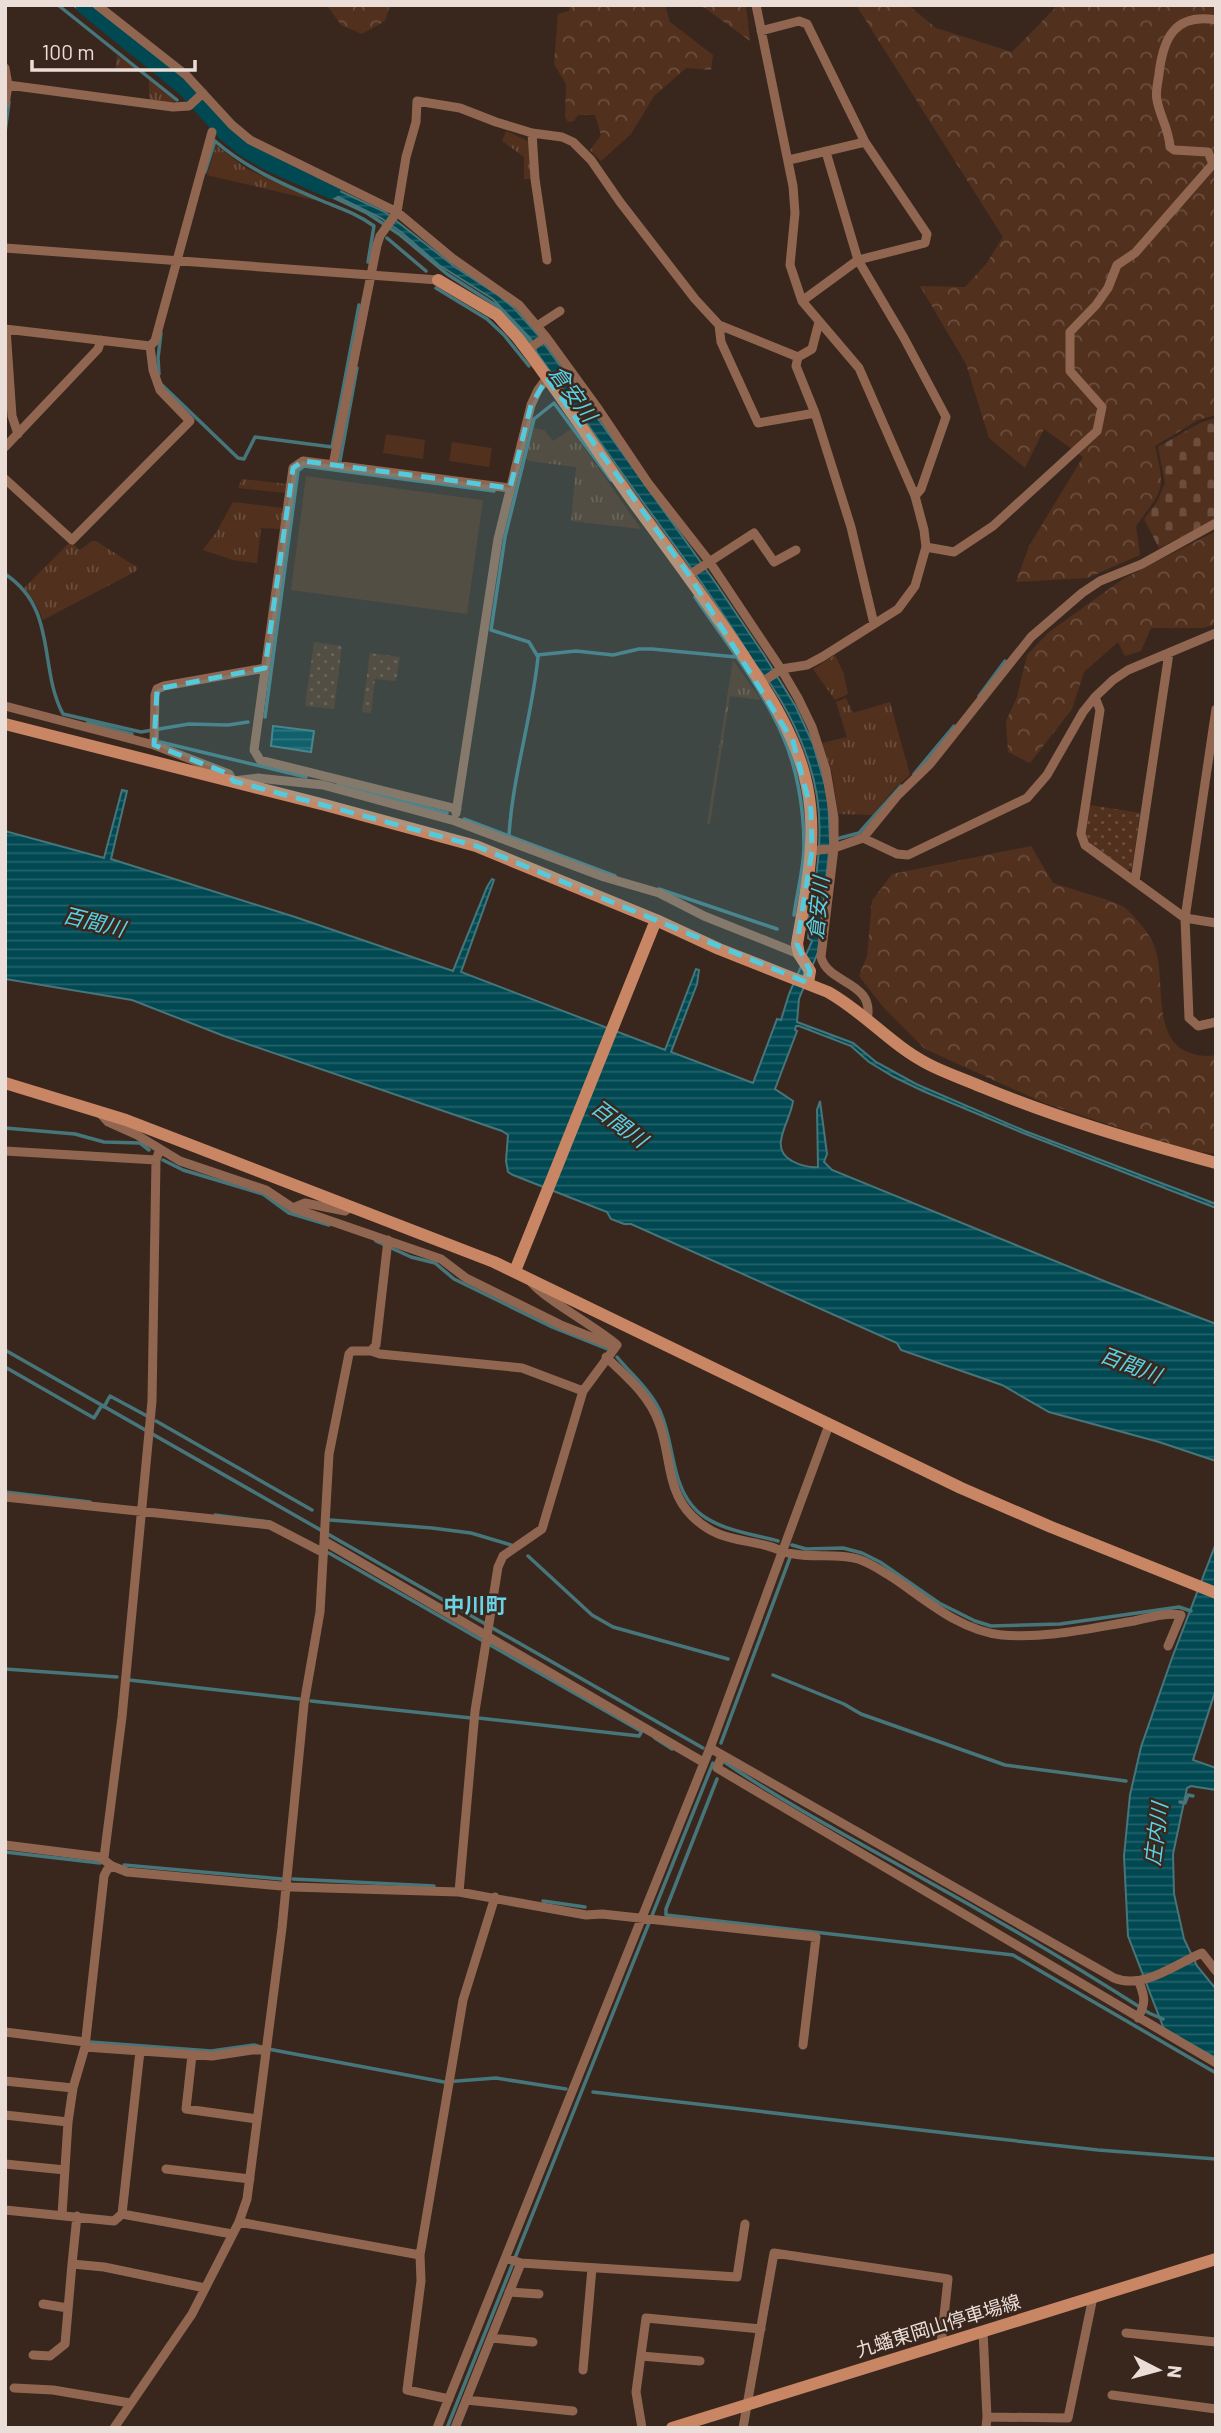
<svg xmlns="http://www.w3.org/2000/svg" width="1221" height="2433" viewBox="0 0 1221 2433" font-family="Barlow,'Noto Sans JP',sans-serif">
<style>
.grass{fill:url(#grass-tufts)}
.forest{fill:url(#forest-crowns)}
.cemetery{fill:url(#cemetery-stones)}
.park{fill:url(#park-dots)}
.pitch{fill:#52301e}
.water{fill:url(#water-rules);stroke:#46757a;stroke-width:2}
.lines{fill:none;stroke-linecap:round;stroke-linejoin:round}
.stream{stroke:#46757a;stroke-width:3.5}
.river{stroke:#004852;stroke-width:19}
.street{stroke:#916651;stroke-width:9}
.secondary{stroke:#c98664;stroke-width:12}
.marked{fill:#54cadd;fill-opacity:0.2;stroke:#54cadd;stroke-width:5;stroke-dasharray:14 9;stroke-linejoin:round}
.labels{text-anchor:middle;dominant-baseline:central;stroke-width:5;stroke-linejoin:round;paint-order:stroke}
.street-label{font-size:19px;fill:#ebded8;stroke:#39271e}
.water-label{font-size:21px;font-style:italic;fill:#58d2e6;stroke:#39271e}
.neighbourhood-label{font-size:21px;font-weight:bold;fill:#69d2e4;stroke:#39271e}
</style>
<defs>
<pattern id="grass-tufts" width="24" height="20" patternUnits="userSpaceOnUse" patternTransform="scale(1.75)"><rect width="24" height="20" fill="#52301e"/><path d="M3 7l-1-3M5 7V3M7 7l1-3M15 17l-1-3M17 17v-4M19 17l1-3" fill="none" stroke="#6b4e3e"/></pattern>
<pattern id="forest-crowns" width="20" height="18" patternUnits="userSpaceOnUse" patternTransform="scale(1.75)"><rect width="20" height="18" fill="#52301e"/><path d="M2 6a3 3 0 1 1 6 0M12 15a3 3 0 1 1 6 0" fill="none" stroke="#6b4e3e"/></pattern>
<pattern id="cemetery-stones" width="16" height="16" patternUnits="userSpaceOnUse" patternTransform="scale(1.75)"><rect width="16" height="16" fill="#52301e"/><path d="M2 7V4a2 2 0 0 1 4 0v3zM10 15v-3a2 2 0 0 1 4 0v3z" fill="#6b4e3e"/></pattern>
<pattern id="park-dots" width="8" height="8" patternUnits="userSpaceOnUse" patternTransform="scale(1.75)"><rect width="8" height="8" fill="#52301e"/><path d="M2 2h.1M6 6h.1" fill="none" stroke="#6b4e3e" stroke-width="1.8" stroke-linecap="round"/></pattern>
<pattern id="water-rules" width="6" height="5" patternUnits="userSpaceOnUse" patternTransform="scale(1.75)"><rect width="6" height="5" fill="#004852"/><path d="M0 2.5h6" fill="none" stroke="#25626a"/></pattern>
</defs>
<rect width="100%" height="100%" fill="#39271e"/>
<path class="grass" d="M117,55L138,70L115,72Z
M149,79L175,101L172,103L149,100Z
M506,131L528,141L531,179H524V157L502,141Z
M216,145L247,169L318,201L207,175Z
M534,428L544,430L553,441L571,429L641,529L571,521L576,467L529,461L526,458Z
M242,479L287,484L286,493L238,488Z
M233,502L283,508L281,529L261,528L257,563L233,560L203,550L217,531Z
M92,541H96L138,568L136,571L43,620L37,606L24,588L70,542L80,550Z
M835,655L843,672L848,694L835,700L813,669Z
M733,660L760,698V700L730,696L710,824H707Z
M846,698L853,713L890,702L910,775L894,789L873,815L838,814L832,772L822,743L847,737L836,702Z"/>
<path class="forest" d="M327,5H390L385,21L362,34L341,25Z
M570,5H665L670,22L713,55L711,70L686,68L654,96L631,134L601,161L590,150L601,135L595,115H578L574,121L568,122L565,117L566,84L554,64L558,14L569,11Z
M692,5H746L750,41L705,8Z
M856,5H908L936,28L1012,52L1058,5H1216V415L1198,420L1155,446C1166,492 1163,489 1136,526L1140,555L1087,578L1016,582L1029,546L1083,457L1044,429L1025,468L989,438L966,364L920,286L965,287L986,264L1003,237Z
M1216,531V624L1204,628H1151L1141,651L1125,656L1118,642L1084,672L1072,709L1030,763L1008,752L1006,721L1017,697L1027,655L1049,632L1123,579Z
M1031,846L1053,883C1067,888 1116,901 1125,908C1134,915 1147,931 1152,941C1169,972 1148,1039 1190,1053C1200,1056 1205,1057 1216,1055V1154L1182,1149L1044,1103L925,1049L884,1008L859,976L867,956L872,901L892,874Z"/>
<path class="cemetery" d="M1216,418V519L1159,548L1144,519L1157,502L1165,483L1158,447L1200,423Z"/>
<path class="park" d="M314,642L342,646L334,709L305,706Z
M370,653L400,657L396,681L375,679L371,713L362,712Z
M1090,805L1140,813L1132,868L1127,870L1089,842L1086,834Z"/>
<path class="pitch" d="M386,434L425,440L423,459L383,453Z
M452,442L492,448L489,467L449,461Z
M306,476L483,500L467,614L291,590Z"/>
<path class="water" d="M310,177L385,212L455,267L498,295L514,308L538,335L715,582L764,655L796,707L813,744L828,795L830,843L818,952L799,999L797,1022L853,1043L876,1062L916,1084L1025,1131L1216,1204V1208L1023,1133L923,1091L894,1077L869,1062L851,1046L799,1026H796L795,1030L797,1031L775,1089L793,1101C791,1121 767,1148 792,1161C799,1165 810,1168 818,1167L817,1110L820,1101L827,1154L824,1162L832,1170L1104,1281L1216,1324V1461L1159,1442L1049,1412L1002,1385L901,1350L897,1343L631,1224H624L611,1219L607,1212L513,1175L508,1172L506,1161L508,1135L502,1131L224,1036L132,1000L5,979V831L104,858L122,790L127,791L111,859L295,917L453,971L487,887L492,879L494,880L461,972L665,1050L696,969L699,970L697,984L671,1052L753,1083L777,1019L781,1020L789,994L812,941L808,938L809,930L806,929L808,918H811L808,916L809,908H812C817,871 823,834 817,796C811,759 794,720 773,688C768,679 760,672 754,663C721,608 683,557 645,505C608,455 574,404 537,353L531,339L493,299L439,265L401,232L381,218L308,182Z
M273,726L314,731L311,752L271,746Z
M1216,1543V1689L1193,1760L1216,1768V1790L1191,1786L1187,1788L1173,1854L1174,1894L1184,1939L1197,1966L1216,1989V2058L1164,2029L1128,1936L1124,1856L1130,1795L1141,1747L1172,1658Z"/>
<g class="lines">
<path class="stream" d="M58,5L177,100
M74,5L179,88L234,147L256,161L367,213L399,234L447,274L497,306L533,344
M5,132L9,102
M205,172L215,141C246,168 282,184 320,200C339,208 356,213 374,226L368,262
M387,238L426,271
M436,288L487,319L504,335L529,366
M159,374L158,358L161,333
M162,385L238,458L244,459L255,437L332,447L359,305
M340,461L357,368
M5,574C58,609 38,667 63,714L141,732L189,724L228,725L248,722
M695,597C725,641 760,685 782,734C797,767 804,809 804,845C804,868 797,892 794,915
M537,655L576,651L613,655L639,649H652L736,657
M979,696L1005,661
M265,717L298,471L304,466L494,491
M87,723L132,734
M160,742L306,777
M914,774L954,726
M338,784L447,813
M464,819L615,876
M509,835C513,774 532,717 538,657L529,642L491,630L505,537L534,419L554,403L611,480
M836,839L859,833L901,786
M659,889L777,929
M5,1128L75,1134L104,1142L140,1143L149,1150
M163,1160L183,1170L263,1194L289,1213L329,1225
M376,1241L411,1257L435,1263L454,1279L550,1326L608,1349
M5,1350L703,1748
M617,1357C631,1374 651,1391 660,1411C675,1444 670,1485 697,1511C717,1530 753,1534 778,1541
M5,1367L94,1418L102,1405
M104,1407L110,1396L147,1416
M156,1421L312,1510
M5,1492L90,1502
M215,1515L270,1522
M330,1520L432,1528L471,1533L511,1545
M792,1545L806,1549L843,1548L862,1553L880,1562L939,1603L975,1621L991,1626L1060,1624L1179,1607L1191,1611
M329,1553L639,1730
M528,1556L592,1615L613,1627L728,1659
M5,1669L117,1677
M773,1675L844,1704L861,1714L1005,1765L1126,1781
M129,1680L299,1699
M311,1701L471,1718
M478,1718L639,1736L642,1731
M655,1738L672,1749
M721,1743L791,1555
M723,1761C786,1804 854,1840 920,1877C998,1920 1074,1965 1149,2013L1163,2019
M717,1779L666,1909V1915L1013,1955L1216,2073
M1180,1802L1185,1803L1188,1795L1193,1796
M5,1852L100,1863
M124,1865L282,1879
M293,1879L434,1886
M543,1901L585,1907
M90,2042L211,2051L254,2045L261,2047
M268,2049L444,2082L496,2078L566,2089
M593,2092L972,2136L1098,2150L1216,2159
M447,2428L713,1763"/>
<path class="river" d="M85,5L186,87L225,131L246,148L270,162L331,189"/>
<path class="street" d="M97,5L186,75L232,125L250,140L397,212L452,258L519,305L546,337L599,410L648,483L709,561L781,669L798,698L812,727L826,770L834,818V848L821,957C828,985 876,981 867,1020
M756,5L793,186L795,213L790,265L802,301L859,368L915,496L924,530L926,547L915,586L898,609L822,657L807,665L781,669L761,683
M761,31L799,21L807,24L865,142L927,234L925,243L858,260L802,301
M5,68L8,85
M5,104L8,85L173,107L189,106L203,93
M532,133L535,179L547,260
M826,152L858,260L904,338L946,417L921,489L915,496
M789,160L865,142
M5,248L438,280
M719,325L721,342L758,423L815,413
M537,326L560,311
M5,329L150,346
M6,329L12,416L18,434
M150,346L155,341L212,132
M527,350L546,337
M798,357L796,366L815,413L851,527L874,624
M798,357L812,349L819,322
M5,447L98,349L101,340
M333,465L377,245L380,236L397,212L406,157L416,122L417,101L460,108L496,122L532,133L562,137L573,142L591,160L620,202L695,299L719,325L798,357
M5,479L72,540L190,421L160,390L153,370L150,346
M926,547L954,552L993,526L1097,431L1102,407L1070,371V332L1096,305L1108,288L1117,265L1135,253L1213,164L1208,152L1174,150L1170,147C1169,129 1160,117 1157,100C1155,93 1158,82 1159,74C1163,38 1175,13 1216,20
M689,575L754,533L774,562L796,550
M1095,697L1100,710L1081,834L1085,845L1185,918L1216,923
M5,706L154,745L229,774L233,781L258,778L323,785L455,821L604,877L659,893L704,916L799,954
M1216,709L1185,918L1189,1018L1198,1026L1216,1022
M154,745L155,695L157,689L164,686L265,668
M457,809L260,760L254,750L293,468L303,461L510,488
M456,813L498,539L531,405L538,390L547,378
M863,838L897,854L908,855L1027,798L1047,775L1083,712L1095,697L1113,680L1128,670L1216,633
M812,851L834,848L863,838L898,795L930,764L1031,637L1082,593L1100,581L1142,564L1216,523
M1135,881L1169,653
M99,1112L108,1122L137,1135L180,1161L266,1190L293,1208L441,1259L466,1278L563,1326L614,1346
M5,1151L156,1160
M293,1208L305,1203L345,1211L352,1206
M371,1351L380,1354L522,1368L583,1391
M606,1357C627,1377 649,1395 659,1423C671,1454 666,1491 692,1516C715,1539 735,1538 764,1545C774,1547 784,1553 794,1554C815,1558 837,1553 858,1559C871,1563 883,1572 895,1579C927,1601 961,1631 1002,1635C1045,1639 1091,1628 1134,1621C1148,1618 1166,1612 1181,1615L1168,1646
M5,1497L270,1525L324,1553
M324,1541L703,1762
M710,1748L1114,1978C1144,1990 1175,1964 1202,1953L1216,1971
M722,1755L717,1768L1216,2063
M5,1845L100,1857L112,1866L127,1872L292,1887L459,1892L586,1915L602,1914L816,1937L803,2045
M104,1858L122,1717L152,1401L156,1160L160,1149
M459,1892L475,1711L498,1567L503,1556L542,1529L583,1391L617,1345C600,1329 536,1294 530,1280
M1138,2018C1146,2003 1145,1997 1139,1982
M5,2032L85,2042
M85,2047L212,2056L252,2050H264
M192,2055L186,2109L257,2119
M5,2081L73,2088
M5,2115L68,2122
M5,2164L65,2170
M166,2169L250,2179
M5,2210L114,2221L122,2214L140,2051
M122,2214L232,2234
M62,2215L68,2122L73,2088L85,2047L104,1876L107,1870L112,1866
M77,2216L72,2264L104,2267L205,2288
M239,2222L420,2255L421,2281L407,2390L449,2399
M420,2255L463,2000L495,1897
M506,2258L521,2263L737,2277L745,2224
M509,2292L539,2294
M43,2304L68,2308
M983,2331L987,2417L1068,2418L1093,2297
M1126,2333L1216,2342
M491,2338L533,2342
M33,2355L50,2356L65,2344L72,2264
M641,2356L700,2361
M583,2370L592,2268
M14,2388L53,2390L130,2403
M1112,2395L1216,2409
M466,2400L573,2411
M114,2428L192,2314L239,2222L247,2199L282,1928L304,1704L320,1612L329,1454L349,1354L352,1351H371L376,1345L388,1240
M437,2428L710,1748L829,1425
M455,2428L521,2263
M642,2428L636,2392L646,2318L761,2329
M743,2428L774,2253L948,2279L941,2344
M986,2428L987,2417"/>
<path class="secondary" d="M438,280L497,315L517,337C561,393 598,454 640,511C674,557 707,602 739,649C767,691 797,736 807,786C818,839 806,891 797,944L799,954L810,971L808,983
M5,724L325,805L476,846L656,920L719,949L828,992C864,1012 891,1045 928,1064C945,1073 964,1079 982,1087C1060,1119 1135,1141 1216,1163
M5,1083L126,1120L494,1262L961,1488L1051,1527L1216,1593
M515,1271L656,920
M672,2428L1216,2259"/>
</g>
<path class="marked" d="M547,378L689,575L793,741L811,810L812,851L797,944L810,971L808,983L476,846L233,781L229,774L154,745L157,689L265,668L293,468L303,461L510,488L531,405Z"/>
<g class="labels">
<g class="street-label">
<text transform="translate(938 2325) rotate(-17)">九蟠東岡山停車場線</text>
</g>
<g class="water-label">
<text transform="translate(574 393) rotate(54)">倉安川</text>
<text transform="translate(817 908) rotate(-84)">倉安川</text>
<text transform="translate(94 921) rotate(14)">百間川</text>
<text transform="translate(620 1123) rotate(37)">百間川</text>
<text transform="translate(1131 1364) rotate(21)">百間川</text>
<text transform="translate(1155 1834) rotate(-83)">庄内川</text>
</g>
<g class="neighbourhood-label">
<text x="475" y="1604">中川町</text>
</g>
</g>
<rect width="1221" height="2433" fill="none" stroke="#ebded8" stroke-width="14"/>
<g transform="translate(1158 2370) rotate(96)" stroke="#39271e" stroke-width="5" paint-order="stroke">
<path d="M0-5L12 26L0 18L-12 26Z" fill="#ebded8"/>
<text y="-10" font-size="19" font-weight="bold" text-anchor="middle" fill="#ebded8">N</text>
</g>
<path d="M32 60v10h163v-10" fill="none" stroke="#ebded8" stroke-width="3.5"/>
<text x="42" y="60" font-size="21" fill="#ebded8" stroke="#39271e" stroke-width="5" paint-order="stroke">100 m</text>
</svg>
